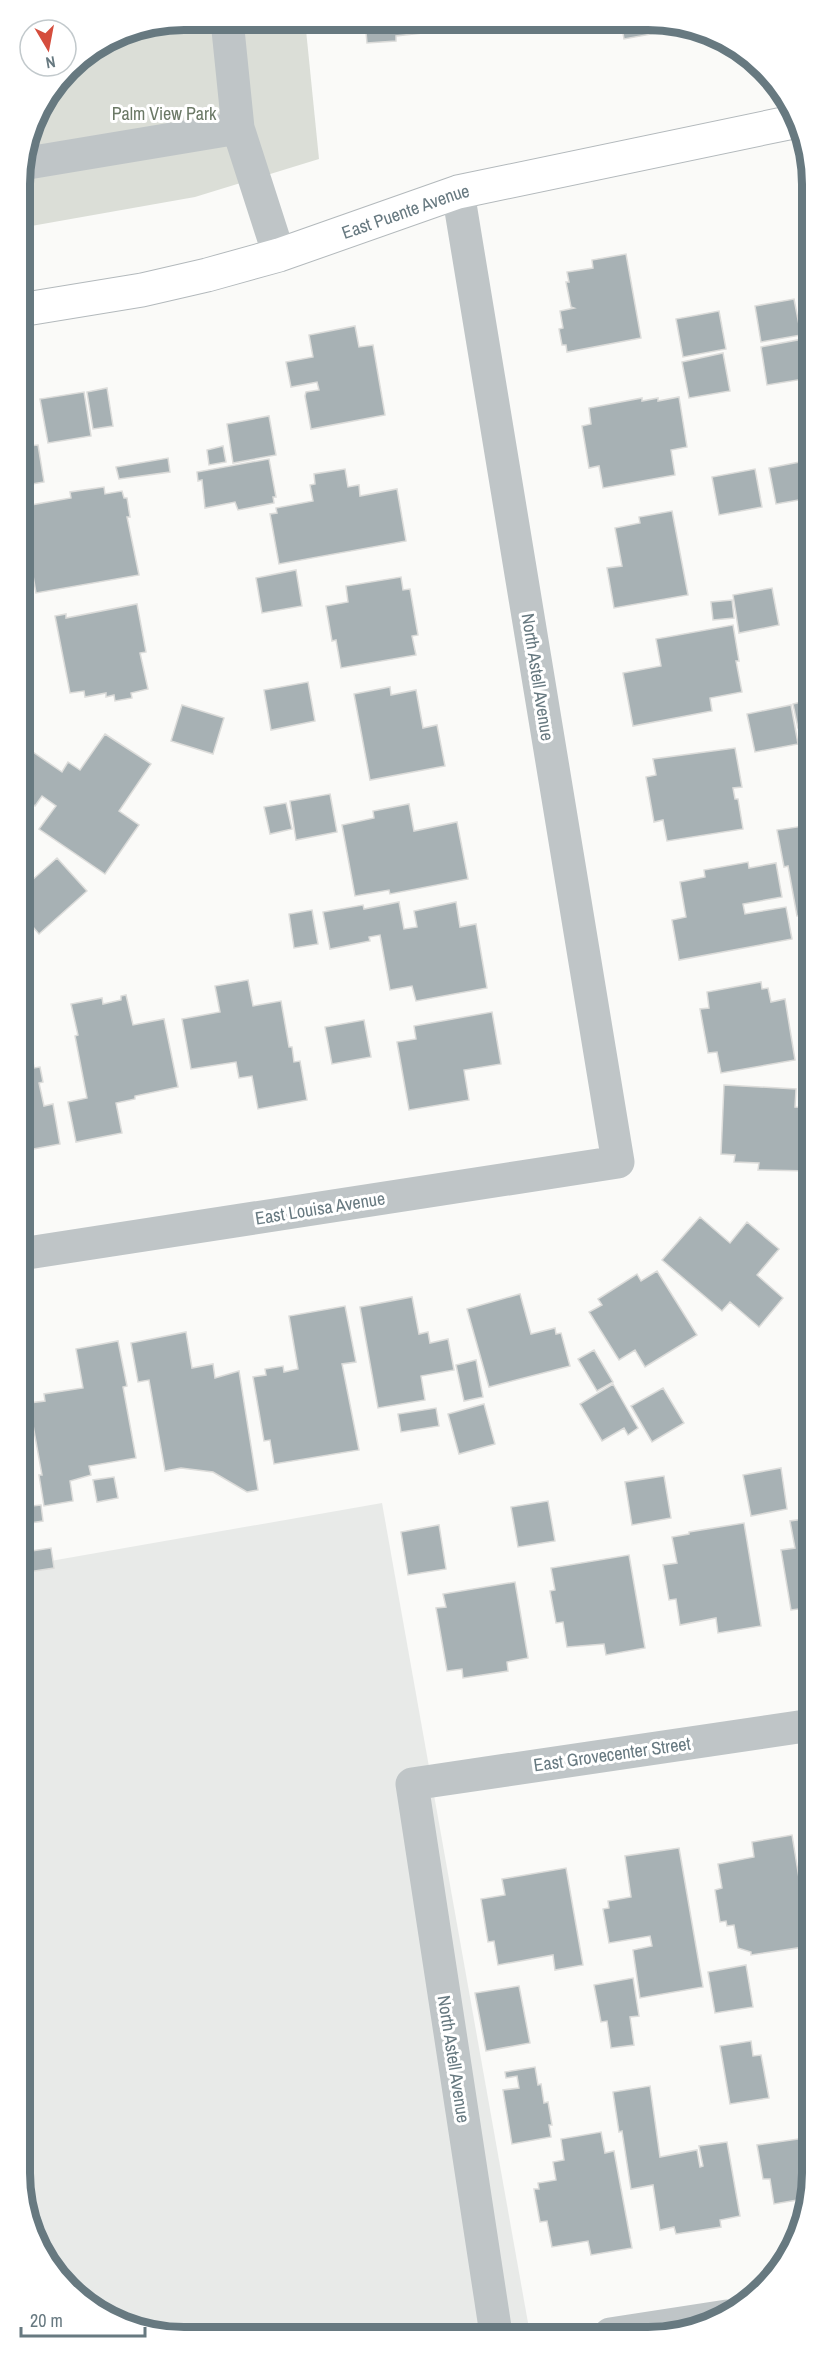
<svg xmlns="http://www.w3.org/2000/svg" width="832" height="2357" viewBox="0 0 832 2357" font-family="'Archivo Narrow',sans-serif">
<style>
.built{fill:#e8eae8}
.green{fill:#dbded7}
.building{fill:#a7b1b4;stroke:#dcdcda;stroke-width:1.5}
.lines{fill:none;stroke-linecap:round;stroke-linejoin:round}
.major-casing{stroke:#b3b9bc;stroke-width:35}
.minor{stroke:#bfc5c7;stroke-width:33}
.major{stroke:#fff;stroke-width:33}
.labels{text-anchor:middle;dominant-baseline:central;stroke-width:6;stroke-linejoin:round;paint-order:stroke}
.park-label{font-size:18px;fill:#6b7966;stroke:#fff}
.street-label{font-size:18px;fill:#677980;stroke:#fff}
.rim{fill:none;stroke:#677980;stroke-width:8}
</style>
<rect width="100%" height="100%" fill="#fafaf8"/>
<path class="built" d="M382,1503L530,2334H153L68,2289L23,2205L22,1566Z"/>
<path class="green" d="M184,20H305L319,159L195,197L20,228V173L37,111L75,61L122,32Z"/>
<path class="building" d="M365,21H429L431,32L396,36V41L367,43Z
M621,22L673,23L674,30L624,39Z
M809,222V271H808L800,224Z
M626,254L641,338L567,352L566,345H562L559,329L563,328L560,311L574,308L571,307L566,282H569L567,272L593,268L592,260Z
M794,299L801,335L761,342L755,306Z
M719,311L726,349L683,357L676,319Z
M355,326L359,347L373,345L385,415L311,429L305,396L306,392L319,390L317,382L291,387L286,362L313,357L309,335Z
M803,339L810,378L767,385L761,347Z
M723,353L730,391L689,398L682,362Z
M107,388L113,426L93,429L87,392Z
M84,392L91,436L48,443L40,399Z
M679,397L687,447L671,450L675,475L603,488L599,466L589,468L582,426L591,424L589,408L642,398V401L658,398V401Z
M269,416L276,455L233,463L227,424Z
M38,445L44,482L20,486V447Z
M223,446L226,462L209,465L207,450Z
M168,458L170,472L119,479L116,467Z
M269,459L276,497H273L274,503L238,510L235,502L205,508L202,480L198,481L197,472Z
M810,460V498L776,504L769,468Z
M345,469L348,487L359,485L360,496L397,489L406,541L279,564L270,514L277,513L276,508L313,501L310,485L315,484L314,474Z
M755,469L762,507L719,515L712,477Z
M104,487L105,494L122,491L124,498H127L130,517H127L139,575L36,593L31,564L28,565L25,551H20V507L71,498L70,492Z
M672,511L688,595L614,608L607,568L622,566L615,528L640,523L639,517Z
M296,570L302,606L262,613L256,578Z
M401,577L403,590L410,589L418,635L412,636L416,655L341,668L336,640L332,641L326,606L348,602L346,586Z
M810,581V619L806,620L799,583Z
M772,588L779,625L739,633L733,595Z
M732,600L734,618L713,620L711,602Z
M137,604L146,652L140,653L148,689L131,693L132,698L115,701L114,695L106,697V693L85,697L84,691L70,693L55,616L66,614V618Z
M733,625L739,661H736L742,692L710,698L712,711L633,726L623,673L661,666L656,639Z
M308,682L315,721L271,730L264,690Z
M390,687L391,695L416,690L423,728L437,725L445,766L370,780L354,694Z
M809,700L810,726L798,728L793,704Z
M182,705L224,718L213,754L171,741Z
M791,705L798,744L755,752L747,714Z
M105,734L151,764L119,811L139,825L105,874L39,829L56,806L42,796L35,806L21,797V758L27,748L62,772L68,762L80,770Z
M735,748L742,787L733,788L735,799H738L743,829L667,841L663,820L654,822L646,777L656,775L653,759Z
M330,794L337,832L296,840L290,801Z
M286,803L292,829L270,834L264,807Z
M409,804L414,831L457,822L468,879L390,894L389,890L355,896L342,825L374,818L373,811Z
M810,825V914L797,916L788,866L784,867L777,830Z
M57,858L87,891L39,934L21,913V890Z
M748,862L749,868L776,863L782,897L743,904L745,914L786,907L792,939L679,960L672,920L686,917L680,882L705,877L704,870Z
M399,902L404,929L417,927L414,911L456,902L460,927L476,924L487,988L416,1001L412,986L390,990L380,935L369,937L370,941L330,949L323,912L363,905L364,909Z
M312,910L318,944L294,948L289,914Z
M810,945V984L808,985L801,947Z
M248,980L253,1006L281,1001L289,1047H292L294,1062L300,1061L307,1100L258,1109L252,1076L239,1078L236,1062L191,1069L182,1019L220,1012L215,986Z
M761,982L762,989L768,988L771,1002L785,999L795,1060L721,1073L717,1052L708,1053L700,1009L709,1008L707,992Z
M126,995L133,1025L164,1019L178,1087L135,1096V1099L116,1103L122,1133L76,1142L68,1102L87,1098L75,1036L78,1035L71,1004L102,998L103,1004L121,1000V996Z
M23,1005L34,1068L40,1067L43,1082L39,1083L44,1106L53,1104L60,1144L28,1150V1148L21,1149Z
M492,1012L501,1064L464,1070L469,1100L409,1110L397,1042L416,1039L414,1026Z
M364,1020L371,1057L332,1064L325,1027Z
M724,1085L796,1089L795,1107L811,1108V1171L758,1170L759,1163L734,1162L735,1155L721,1154Z
M811,1198V1222L801,1218Z
M700,1217L730,1243L747,1222L779,1249L757,1275L783,1298L759,1327L730,1302L722,1311L662,1260Z
M657,1271L697,1335L645,1367L635,1350L619,1360L589,1312L602,1305L598,1299L637,1274L641,1281Z
M520,1294L531,1334L555,1328L556,1334L561,1333L570,1366L489,1387L467,1309Z
M412,1297L419,1334L428,1332L430,1343L448,1339L454,1370L421,1376L425,1400L378,1408L360,1307Z
M345,1306L356,1362L342,1364L359,1450L274,1464L270,1440L264,1441L253,1377L266,1375L265,1369L283,1366L284,1372L298,1369L289,1316Z
M186,1332L192,1368L213,1364L215,1378L239,1371L258,1490L247,1492L213,1472L181,1468L165,1471L149,1380L138,1382L131,1343Z
M118,1341L127,1386L123,1387L136,1458L89,1466L91,1475L70,1481L73,1501L44,1506L39,1475H42L29,1403L45,1401L44,1394L83,1388L76,1349Z
M594,1350L613,1382L597,1391L578,1359Z
M476,1360L483,1397L464,1401L456,1365Z
M613,1384L638,1428L628,1435L624,1428L602,1441L580,1404Z
M663,1388L684,1423L652,1442L631,1406Z
M484,1404L495,1444L459,1454L448,1414Z
M436,1408L439,1426L401,1432L398,1414Z
M781,1468L787,1509L751,1516L743,1475Z
M664,1476L671,1518L632,1525L625,1482Z
M114,1477L118,1498L97,1502L93,1480Z
M548,1501L555,1541L518,1547L511,1507Z
M41,1505L43,1521L24,1524L22,1507Z
M811,1518V1617L808,1618L806,1608L791,1610L781,1550L795,1548L790,1521Z
M744,1523L761,1626L718,1633L716,1618L680,1625L676,1599L669,1600L663,1565L677,1563L672,1537L689,1534V1532Z
M439,1525L446,1569L408,1575L401,1532Z
M51,1548L54,1568L28,1572L25,1552Z
M629,1555L645,1648L606,1655L604,1644L567,1647L563,1622L556,1623L550,1591L555,1590L551,1568Z
M515,1582L528,1658L507,1662L508,1671L463,1678L462,1669L447,1671L436,1608L446,1607L443,1594Z
M792,1835L810,1946L751,1955V1952L738,1948L734,1925L727,1926L726,1921L720,1922L715,1890L722,1888L718,1864L754,1857L752,1842Z
M679,1848L703,1987L640,1998L633,1950L652,1946L650,1936L609,1943L603,1909L609,1908L608,1901L631,1897L625,1856Z
M566,1868L583,1965L555,1970L553,1955L498,1965L494,1941L488,1942L481,1899L505,1895L502,1879Z
M746,1965L753,2007L715,2013L708,1972Z
M633,1978L639,2016L630,2017L634,2045L611,2048L607,2021L601,2022L594,1985Z
M519,1986L530,2043L486,2051L475,1993Z
M751,2041L753,2056L761,2055L769,2098L730,2104L720,2046Z
M535,2067L538,2085L541,2084L544,2103L548,2102L552,2125H549L551,2137L512,2144L503,2090L519,2088L517,2076L506,2078L505,2072Z
M650,2086L660,2157L697,2150L700,2167L703,2166L699,2146L727,2142L740,2216L720,2220L721,2227L676,2234L674,2227L660,2230L653,2185L631,2189L622,2131L619,2132L613,2092Z
M812,2100V2135H806L801,2102Z
M601,2132L605,2153L614,2151L632,2248L591,2255L588,2241L552,2247L547,2221L540,2222L534,2189H539L538,2183L556,2180L553,2162L564,2160L561,2139Z
M812,2137V2183L809,2198L774,2204L770,2179H763L757,2145Z"/>
<g class="lines">
<defs>
<g id="major">
<path id="s1" d="M20,310L142,290L207,275L279,255L458,192L793,122"/>
</g>
</defs>
<use href="#major" class="major-casing"/>
<path class="minor" d="M227,20L238,128L279,255
M22,164L238,128
M21,1254L618,1162L458,192
M496,2334L412,1784L812,1725
M610,2334L727,2316"/>
<use href="#major" class="major"/>
</g>
<g class="labels">
<g class="park-label">
<text x="164" y="113">Palm View Park</text>
</g>
<g class="street-label">
<text stroke="none"><textPath href="#s1" startOffset="399">East Puente Avenue</textPath></text>
<text transform="translate(538 677) rotate(81)">North Astell Avenue</text>
<text transform="translate(320 1208) rotate(-9)">East Louisa Avenue</text>
<text transform="translate(612 1754) rotate(-8)">East Grovecenter Street</text>
<text transform="translate(454 2059) rotate(81)">North Astell Avenue</text>
</g>
</g>
<path d="M0 0H832V2357H0ZM184 30H648A154 154 0 0 1 802 184V2173A154 154 0 0 1 648 2327H184A154 154 0 0 1 30 2173V184A154 154 0 0 1 184 30Z" fill="#fff" fill-rule="evenodd"/>
<path class="rim" d="M184 30H648A154 154 0 0 1 802 184V2173A154 154 0 0 1 648 2327H184A154 154 0 0 1 30 2173V184A154 154 0 0 1 184 30Z"/>
<g transform="translate(48 48) rotate(170)"><circle r="28" fill="#ffffff" stroke="#c2c9cc" stroke-width="1.5"/>
<path d="M0-4.5L10 22L0 15L-10 22Z" fill="#d54d3d"/>
<text y="-9" font-size="16" font-weight="bold" text-anchor="middle" fill="#677980">N</text>
</g>
<path d="M21 2327v9h124v-9" fill="none" stroke="#677980" stroke-width="3"/>
<text x="30" y="2327" font-size="18" fill="#677980" stroke="#ffffff" stroke-width="4.5" paint-order="stroke">20 m</text>
</svg>
